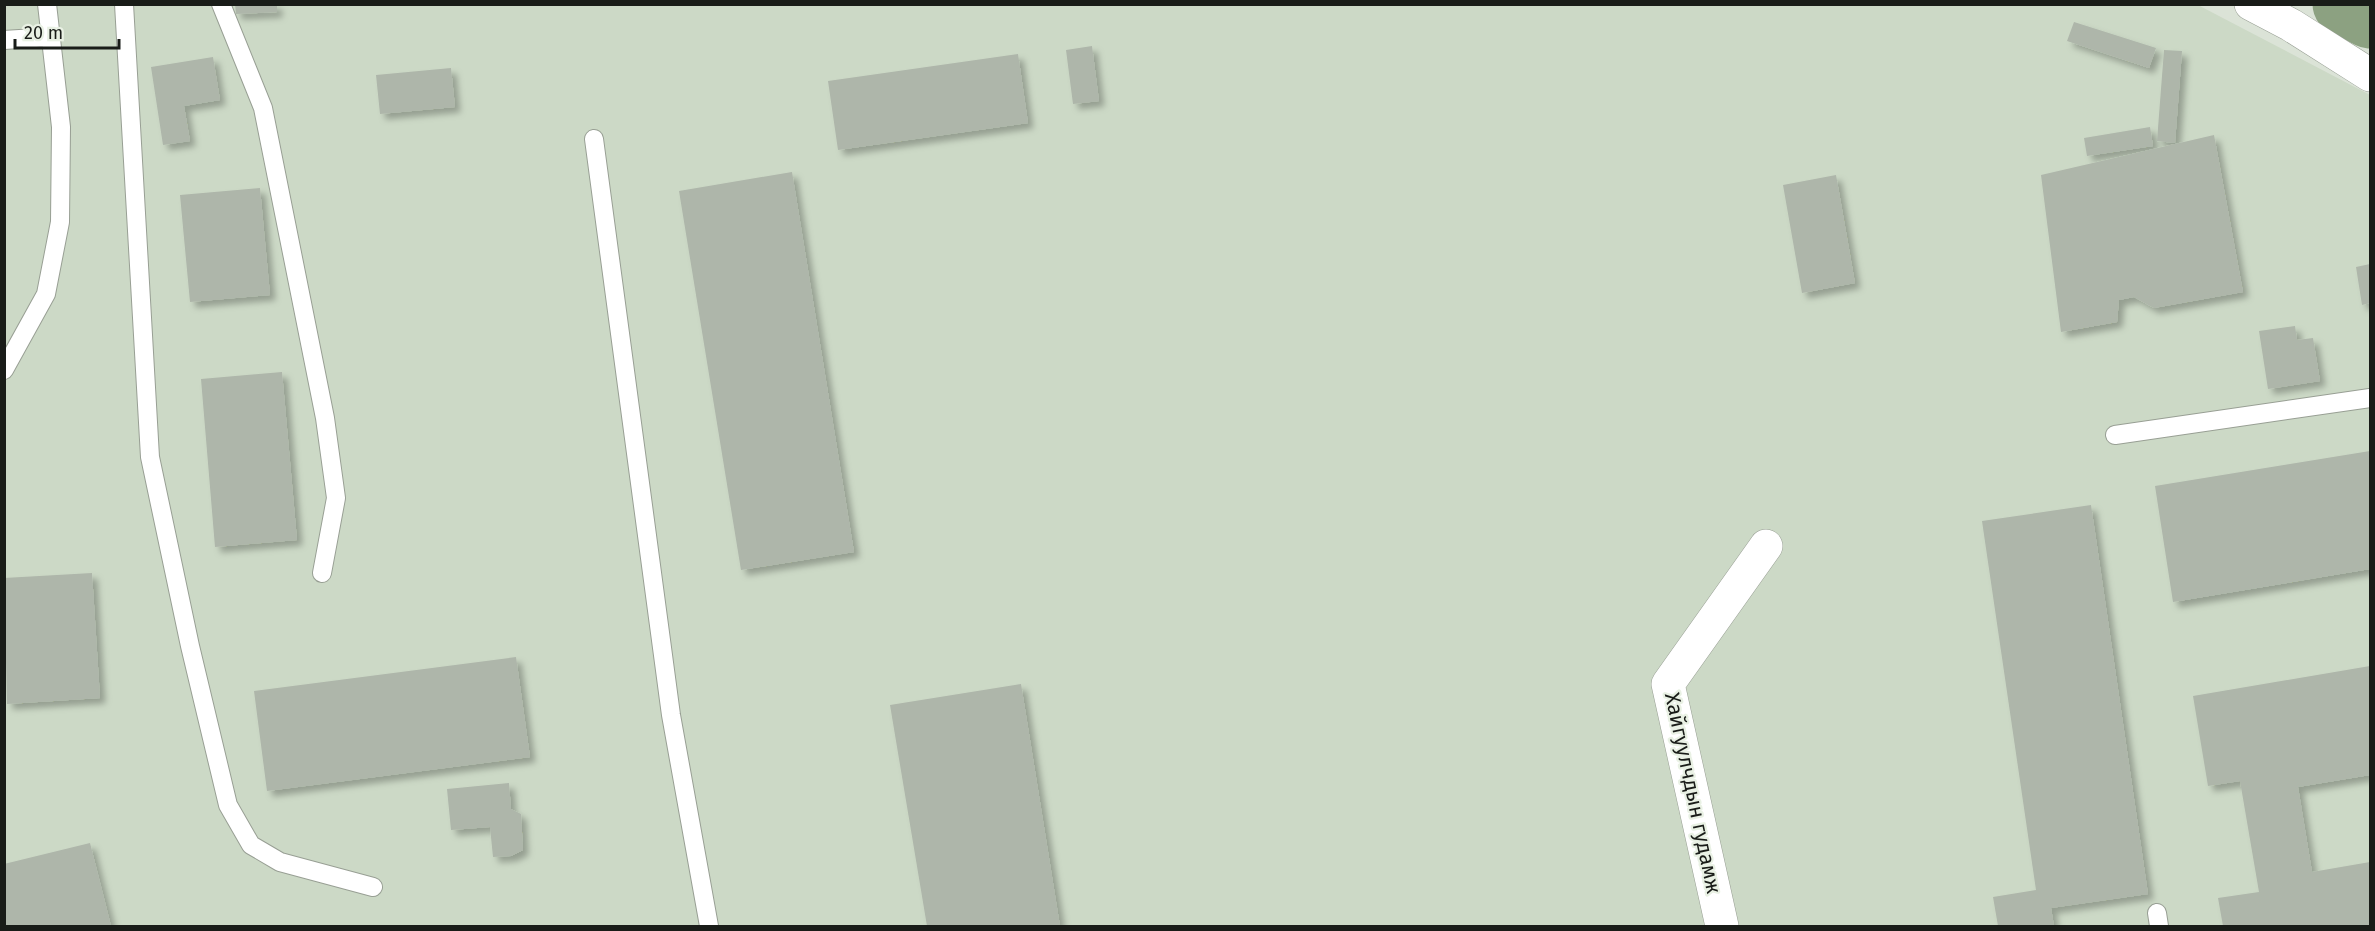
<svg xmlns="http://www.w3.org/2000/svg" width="2375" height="931" viewBox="0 0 2375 931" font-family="'Fira Sans',sans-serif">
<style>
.built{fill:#ccd9c6}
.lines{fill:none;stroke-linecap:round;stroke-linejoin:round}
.river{stroke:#8ca181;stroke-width:63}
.building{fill:#aeb6aa;filter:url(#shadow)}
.lane-casing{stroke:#989f94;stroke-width:20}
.street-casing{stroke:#989f94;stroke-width:34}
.lane{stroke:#fff;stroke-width:18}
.street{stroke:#fff;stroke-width:33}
.labels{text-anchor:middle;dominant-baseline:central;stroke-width:4.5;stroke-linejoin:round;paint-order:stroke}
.street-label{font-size:21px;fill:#191c18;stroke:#e9f1e4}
</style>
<defs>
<filter id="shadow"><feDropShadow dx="5.5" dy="5.5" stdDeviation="3" flood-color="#0004"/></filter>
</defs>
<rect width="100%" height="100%" fill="#dbe3d7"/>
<path class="built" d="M2196,4L2370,95V926H5V5Z"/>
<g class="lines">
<path class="river" d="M2344,4L2370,17"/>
</g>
<path class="building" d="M235,4H277V12L236,14Z
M2074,22L2156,48L2149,68L2067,41Z
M1092,46L1099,101L1073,104L1066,50Z
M2164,50L2182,51L2175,143L2157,141Z
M1018,54L1028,123L838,150L828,81Z
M213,57L220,100L184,106L190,141L163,145L151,67Z
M451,68L455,107L380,114L376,75Z
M2150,127L2153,146L2087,156L2084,138Z
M2214,135L2243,292L2154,308L2134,297L2119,300L2117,322L2061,332L2041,175Z
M792,172L854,552L741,570L679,191Z
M1836,175L1855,283L1802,293L1783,185Z
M260,188L270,295L190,302L180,195Z
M2370,264V303L2362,305L2356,267Z
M2295,326L2297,340L2313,338L2320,381L2268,389L2259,331Z
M282,372L297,540L215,547L201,379Z
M2370,451V569L2173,602L2155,486Z
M2091,505L2148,894L2051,908L2054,926H1998L1993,897L2036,890L1982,521Z
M92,573L100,698L7,704L4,578Z
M516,657L530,757L267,791L254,691Z
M2370,666V775L2298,787L2312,872L2370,862V926H2223L2218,898L2259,892L2240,781L2208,786L2193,696Z
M1021,684L1060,926H927L890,705Z
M509,783L511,809L521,814L523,850L511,856L493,857L490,827L451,830L447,789Z
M90,843L111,926H4V864Z"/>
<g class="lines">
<defs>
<path id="lane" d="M124,4L150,457L190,646L228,805L251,845L280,862L373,887
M221,4L263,108L325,418L336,498L322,573
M4,40L51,37
M594,139L671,715L709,926
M4,370L46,294L60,222L61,127L47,4
M2115,435L2370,398
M2157,913L2159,926"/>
<path id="street" d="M2251,4L2291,25L2370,75
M1722,926L1668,684L1766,546"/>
</defs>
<use href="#lane" class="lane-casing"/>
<use href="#street" class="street-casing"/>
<use href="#lane" class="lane"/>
<use href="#street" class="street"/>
</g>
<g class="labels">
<g class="street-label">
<text transform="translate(1693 793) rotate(78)">Хайгуулчдын гудамж</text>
</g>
</g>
<rect width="2375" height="931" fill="none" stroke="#191c18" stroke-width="12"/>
<path d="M15 39v9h104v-9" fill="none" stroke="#191c18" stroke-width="3"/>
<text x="24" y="39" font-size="18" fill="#191c18" stroke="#e9f1e4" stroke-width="4.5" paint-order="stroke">20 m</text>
</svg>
